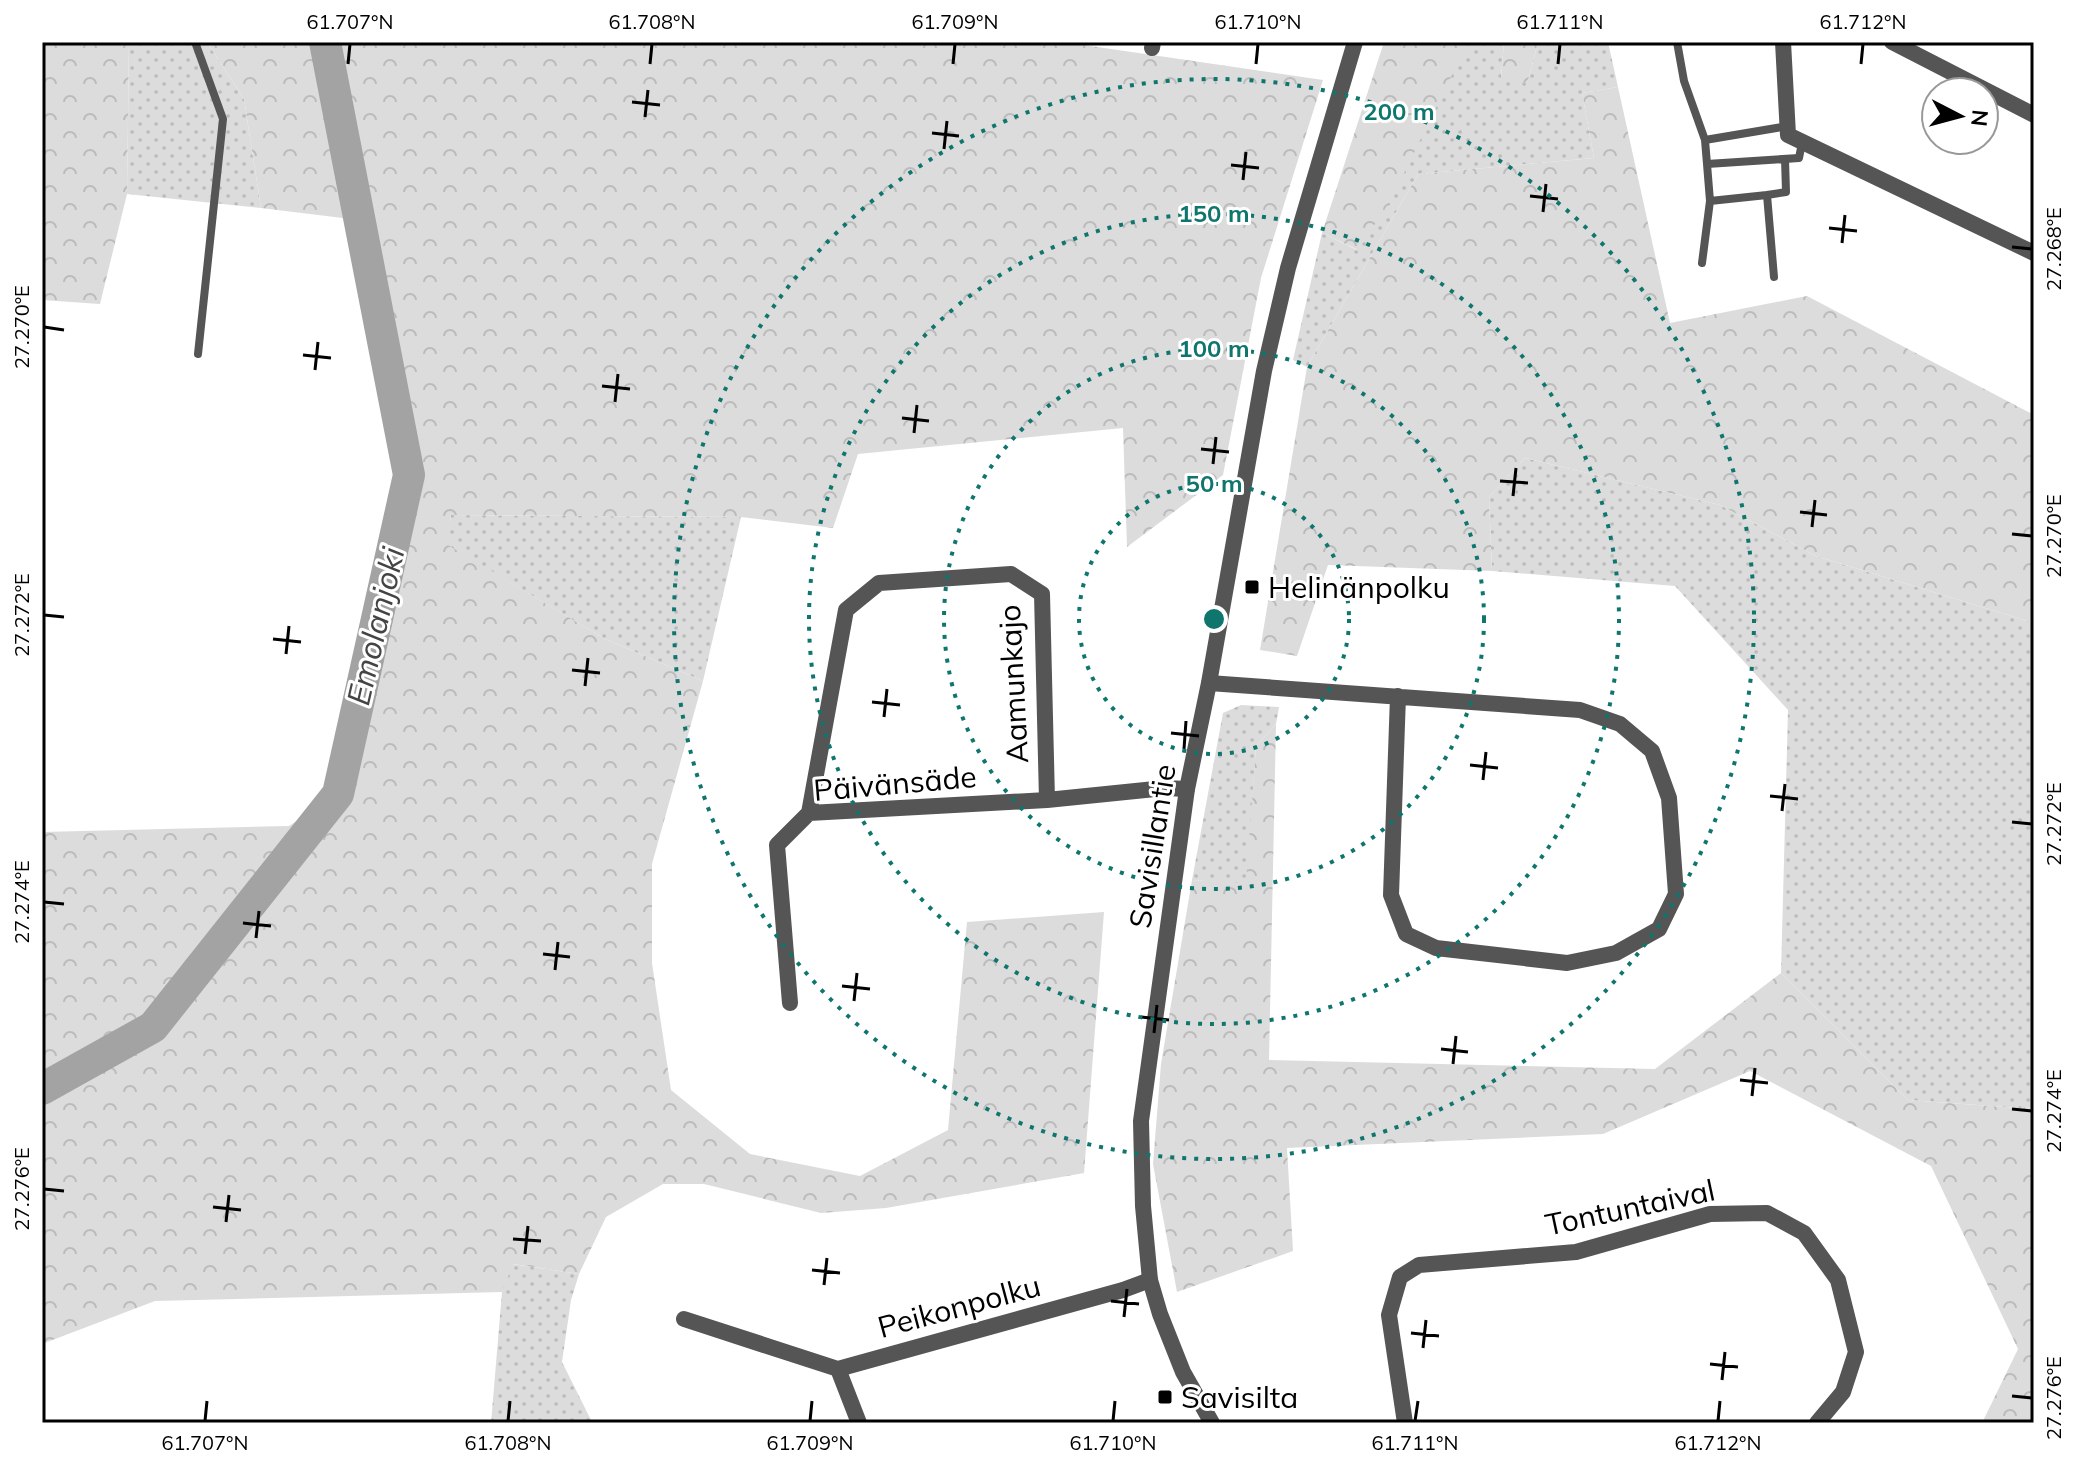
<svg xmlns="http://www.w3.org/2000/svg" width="2076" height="1465" viewBox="0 0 2076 1465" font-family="Mulish,sans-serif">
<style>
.grass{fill:url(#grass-dots)}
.forest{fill:url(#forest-crowns)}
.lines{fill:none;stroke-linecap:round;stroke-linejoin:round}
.river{stroke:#a3a3a3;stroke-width:32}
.service{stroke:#555;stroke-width:8}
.minor{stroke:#555;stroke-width:16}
.tertiary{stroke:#555;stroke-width:16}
.ticks{fill:none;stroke:#000;stroke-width:3}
.ring{fill:none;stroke:#0f766e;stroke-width:4;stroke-dasharray:4 8}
.poi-dot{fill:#000;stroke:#fff;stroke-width:3}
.labels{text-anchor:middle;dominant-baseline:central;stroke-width:6;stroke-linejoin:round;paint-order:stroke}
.poi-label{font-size:30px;fill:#000;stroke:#fff;text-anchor:start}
.street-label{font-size:30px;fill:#000;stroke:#fff}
.water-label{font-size:32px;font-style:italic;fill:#444;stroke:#fff}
.centre{fill:#0f766e;stroke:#fff;stroke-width:4}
.ring-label{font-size:24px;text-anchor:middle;font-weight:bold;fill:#0f766e;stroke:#fff;stroke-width:6;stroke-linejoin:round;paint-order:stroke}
.neatline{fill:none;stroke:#000;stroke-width:3}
.ticks-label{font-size:20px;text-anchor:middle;fill:#000}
</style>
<defs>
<pattern id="grass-dots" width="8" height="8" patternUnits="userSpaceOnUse" patternTransform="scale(2)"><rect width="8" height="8" fill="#dcdcdc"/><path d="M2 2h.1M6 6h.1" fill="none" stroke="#bbb" stroke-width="1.8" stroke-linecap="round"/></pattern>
<pattern id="forest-crowns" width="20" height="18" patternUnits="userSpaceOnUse" patternTransform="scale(2)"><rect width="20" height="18" fill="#dcdcdc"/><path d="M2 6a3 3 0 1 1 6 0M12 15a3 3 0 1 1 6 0" fill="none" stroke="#bbb"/></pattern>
</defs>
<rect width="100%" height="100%" fill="#fff"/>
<path class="grass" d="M129,42H207L244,99L261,208L127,194Z
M1468,42H1504L1501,77L1528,81L1538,42H1608L1618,87L1582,93L1594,158L1418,174L1307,367L1293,360L1322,233L1357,250Z
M1525,458L1720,505L1816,556L2034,623V1107L2019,1108L1908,1100L1781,973L1788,710L1675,586L1492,571L1489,497Z
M451,515L741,517L703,681L605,639L447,545Z
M1241,705L1279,707L1276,724L1256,746L1247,884L1192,880L1223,713Z
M512,1264L579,1274L571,1300L562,1362L591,1420L594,1423H491L502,1292Z"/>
<path class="forest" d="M42,42H129L127,194L100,304L42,300Z
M207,42H1063L1323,80L1261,278L1223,475L1127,547L1123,428L858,454L833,528L741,517L451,515L448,545L605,639L703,681L652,864V963L671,1090L750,1154L860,1176L948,1130L967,922L1104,912L1084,1173L886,1208L821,1213L704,1184H663L606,1217L579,1274L513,1264L502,1292L155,1301L42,1344V832L289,826L338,794L409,475L359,220L261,208L244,99Z
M1384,42H1468L1392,198L1358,250L1322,233Z
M1504,42H1538L1528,81L1515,86L1501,77Z
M1618,87L1670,323L1807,296L2034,415V623L1816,556L1720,505L1525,458L1489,497L1492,571L1328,565L1297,656L1260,650L1307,367L1418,174L1594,158L1582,93Z
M1276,724L1269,1060L1655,1069L1781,973L1908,1100L2018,1108L2034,1107V1423H1982L2018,1349L1931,1166L1750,1071L1603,1134L1287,1148L1293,1251L1177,1292L1153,1164L1161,1064L1192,880L1246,883L1256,746Z"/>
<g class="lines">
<path class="river" d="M42,1089L153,1027L338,794L409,475L325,42"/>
<path class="service" d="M195,42L223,119L198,354
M1677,42L1684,81L1705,140L1788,126
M1705,140L1707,164L1799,158L1802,143
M1767,195L1786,192L1785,159
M1710,201L1767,195L1774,277
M1702,263L1710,201L1707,164"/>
<path class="minor" d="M1783,42L1788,135L2034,253
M1892,42L2034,115
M1152,48L1153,42
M1209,683L1580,710L1620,724L1652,751L1669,798L1676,894L1659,929L1616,953L1567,963L1436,948L1406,934L1391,895L1398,696
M809,813L846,610L879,583L1011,574L1042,594L1047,800
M790,1003L777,845L809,813L1047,800L1165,788L1187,789
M684,1319L838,1369
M859,1423L838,1369L1123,1290L1150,1280
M1405,1423L1389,1315L1400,1277L1419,1265L1576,1252L1710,1214L1767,1213L1804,1233L1838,1280L1856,1352L1843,1392L1817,1423"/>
<path class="tertiary" d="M1212,1423L1183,1372L1160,1314L1150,1280L1143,1206L1141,1121L1187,789L1209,683L1264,371L1288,268L1355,42"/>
</g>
<path class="ticks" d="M348,64L350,44M650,64L652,44M953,64L955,44M1256,64L1258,44M1558,64L1560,44M1861,64L1863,44M632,102L660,105M645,117L648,90M932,133L959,136M944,149L947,121M1231,165L1259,168M1243,180L1246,152M1530,196L1558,199M1543,212L1546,184M1829,228L1857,231M1842,243L1845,215M2012,247L2032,249M44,327L64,330M303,355L331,358M315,370L318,342M602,386L630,389M615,402L618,374M902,418L929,421M914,433L917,405M1201,449L1229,452M1213,464L1216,437M1500,481L1528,483M1513,496L1516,468M1800,512L1827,515M1812,527L1815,500M2012,534L2032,536M44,615L64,617M273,639L301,642M286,654L289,626M572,670L600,673M585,686L588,658M872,702L900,705M884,717L887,689M1171,733L1199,736M1184,749L1186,721M1470,765L1498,768M1483,780L1486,752M1770,796L1798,799M1782,811L1785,784M2012,822L2032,824M44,902L64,904M243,923L271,926M256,938L259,911M543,954L570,957M555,970L558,942M842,986L870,989M854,1001L857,973M1141,1017L1169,1020M1154,1033L1157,1005M1441,1049L1468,1052M1453,1064L1456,1036M1740,1080L1768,1083M1752,1096L1755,1068M2012,1109L2032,1111M44,1189L64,1191M213,1207L241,1210M226,1222L229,1195M513,1239L541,1241M525,1254L528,1226M812,1270L840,1273M824,1285L827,1258M1111,1301L1139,1304M1124,1317L1127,1289M1411,1333L1439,1336M1423,1348L1426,1320M1710,1364L1738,1367M1722,1380L1725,1352M2012,1396L2032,1398M205,1421L207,1401M508,1421L510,1401M810,1421L812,1401M1113,1421L1115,1401M1415,1421L1418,1401M1718,1421L1720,1401"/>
<g class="ring">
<circle cx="1214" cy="619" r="135"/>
<circle cx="1214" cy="619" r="270"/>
<circle cx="1214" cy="619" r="405"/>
<circle cx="1214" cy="619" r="540"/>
</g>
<g class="poi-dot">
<rect x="1244" y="579" width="16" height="16" rx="4"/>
<rect x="1157" y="1389" width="16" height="16" rx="4"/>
</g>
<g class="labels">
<g class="poi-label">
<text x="1268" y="587">Helinänpolku</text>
<text x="1181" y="1397">Savisilta</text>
</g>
<g class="street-label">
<text transform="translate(1013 684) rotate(-93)">Aamunkajo</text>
<text transform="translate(895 783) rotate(-5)">Päivänsäde</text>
<text transform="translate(1152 846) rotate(-81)">Savisillantie</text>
<text transform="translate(1630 1207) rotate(-12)">Tontuntaival</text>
<text transform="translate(959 1306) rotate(-15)">Peikonpolku</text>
</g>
<g class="water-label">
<text transform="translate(375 626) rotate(-77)">Emolanjoki</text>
</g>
</g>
<circle cx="1214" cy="619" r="12" class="centre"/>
<g class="ring-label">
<text x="1399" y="120">200 m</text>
<text x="1214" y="222">150 m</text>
<text x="1214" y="357">100 m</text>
<text x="1214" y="492">50 m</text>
</g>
<rect width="2076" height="1465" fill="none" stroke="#ffffff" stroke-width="88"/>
<g transform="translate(1960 116) rotate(96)"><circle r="38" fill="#ffffff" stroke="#999999" stroke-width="2"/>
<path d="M0-6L14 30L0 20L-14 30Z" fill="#000000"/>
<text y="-12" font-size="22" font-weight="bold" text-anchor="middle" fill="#000000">N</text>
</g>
<rect x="44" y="44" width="1988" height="1377" class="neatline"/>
<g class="ticks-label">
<text x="350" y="29">61.707°N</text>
<text x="652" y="29">61.708°N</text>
<text x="955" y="29">61.709°N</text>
<text x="1258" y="29">61.710°N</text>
<text x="1560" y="29">61.711°N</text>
<text x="1863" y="29">61.712°N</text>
<text transform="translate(2054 249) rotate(-90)" y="7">27.268°E</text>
<text transform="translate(22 327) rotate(-90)" y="7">27.270°E</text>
<text transform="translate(2054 536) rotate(-90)" y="7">27.270°E</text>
<text transform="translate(22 615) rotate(-90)" y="7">27.272°E</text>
<text transform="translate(2054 824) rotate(-90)" y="7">27.272°E</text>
<text transform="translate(22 902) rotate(-90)" y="7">27.274°E</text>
<text transform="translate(2054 1111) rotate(-90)" y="7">27.274°E</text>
<text transform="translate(22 1189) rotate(-90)" y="7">27.276°E</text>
<text transform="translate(2054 1398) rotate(-90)" y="7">27.276°E</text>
<text x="205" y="1450">61.707°N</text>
<text x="508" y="1450">61.708°N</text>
<text x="810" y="1450">61.709°N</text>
<text x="1113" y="1450">61.710°N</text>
<text x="1415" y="1450">61.711°N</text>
<text x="1718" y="1450">61.712°N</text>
</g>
</svg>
